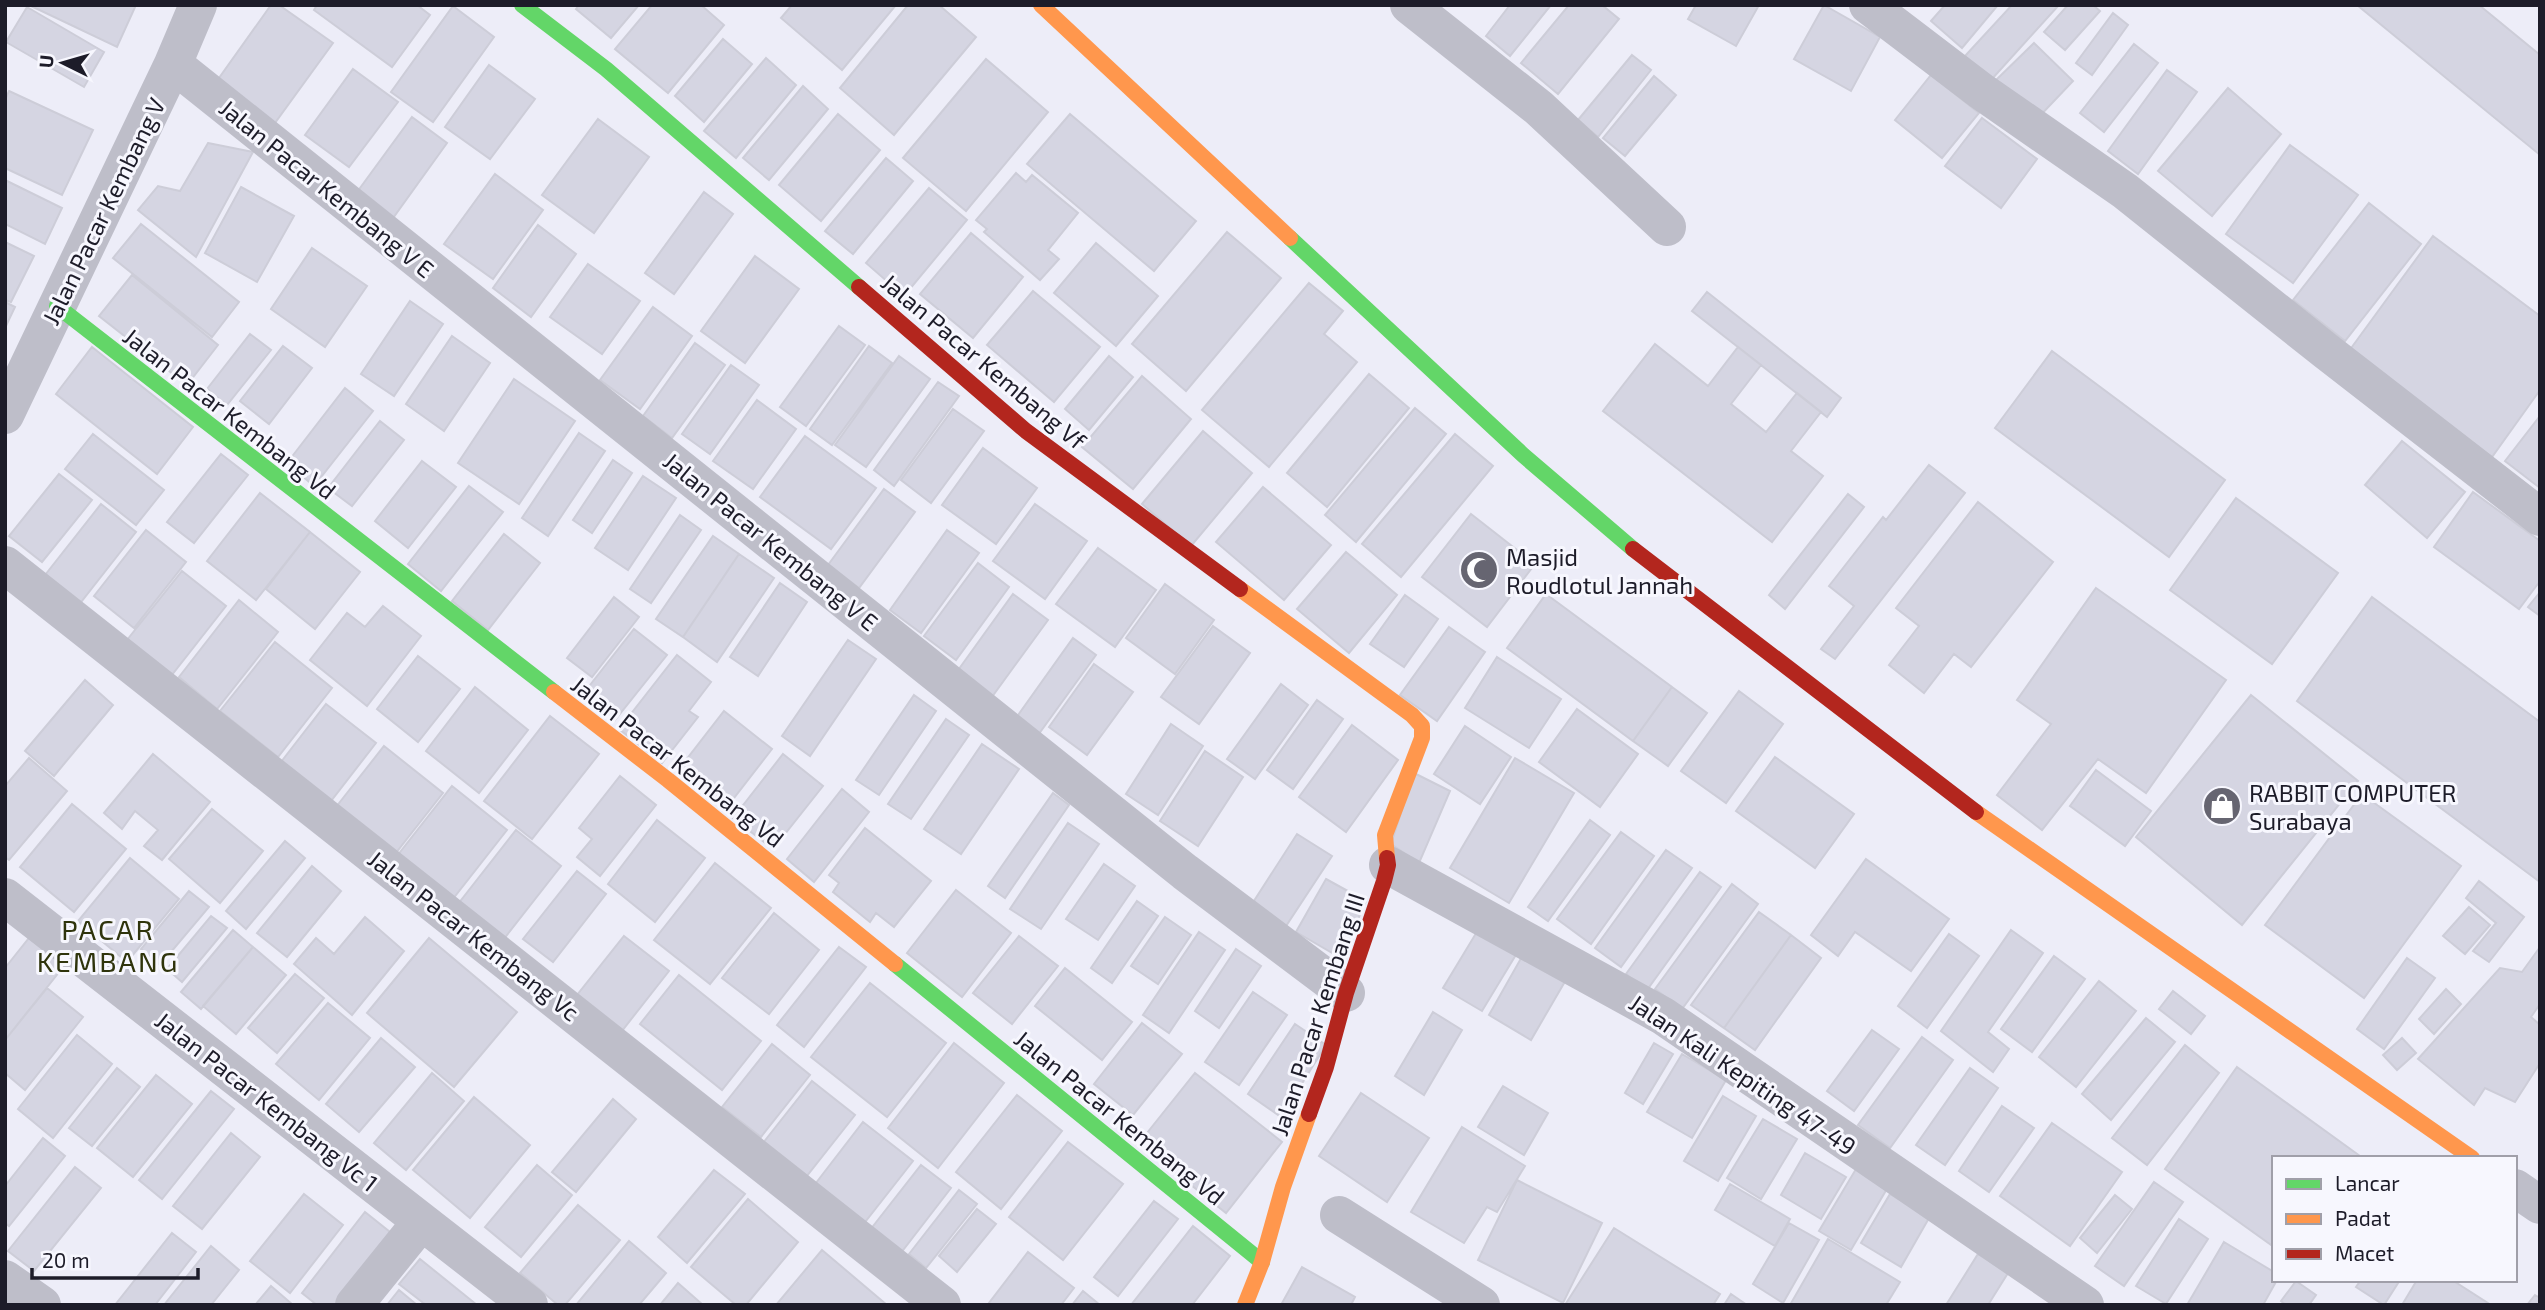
<svg xmlns="http://www.w3.org/2000/svg" width="2545" height="1310" viewBox="0 0 2545 1310" font-family="'Exo 2',sans-serif">
<style>
.building{fill:#d5d5e2;stroke:#cdcdd8;stroke-width:2}
.lines{fill:none;stroke-linecap:round;stroke-linejoin:round}
.street{stroke:#bebec9;stroke-width:38}
.fast{stroke:#63d668;stroke-width:16}
.slow{stroke:#ff974d;stroke-width:16}
.jam{stroke:#b3261e;stroke-width:16}
.labels{text-anchor:middle;dominant-baseline:central;stroke-width:6;stroke-linejoin:round;paint-order:stroke}
.street-label{font-size:24px;fill:#1d1c29;stroke:#f7f7fe}
.poi-label{font-size:24px;fill:#1d1c29;stroke:#f7f7fe;text-anchor:start}
.quarter-label{font-size:28px;letter-spacing:2px;fill:#2f340c;stroke:#f7f7fe}
</style>
<rect width="100%" height="100%" fill="#ededf8"/>
<path class="building" d="M29,5H136L117,47Z
M271,5H279L333,43L272,127L214,85Z
M317,5H417L430,15L392,67L314,10Z
M579,5H639L611,38L576,9Z
M652,5H701L724,25L668,93L615,49Z
M792,5H896L842,70L781,18Z
M908,5H939L976,37L894,135L840,88Z
M1510,5H1551L1510,56L1486,36Z
M1569,5H1602L1619,19L1558,94L1521,63Z
M1696,5H1759L1736,46L1688,19Z
M1824,5L1880,37L1851,91L1794,59Z
M1945,5H1998L1962,48L1931,21Z
M2012,5H2059L1991,80L1965,56Z
M2068,5H2093L2100,11L2065,50L2044,32Z
M2357,5H2479L2540,55V155Z
M453,6L494,37L433,122L391,92Z
M27,7L104,52L84,87L6,42Z
M2113,13L2128,25L2092,75L2076,63Z
M723,39L752,64L704,122L675,96Z
M2034,43L2073,81L2035,121L1995,81Z
M2134,44L2158,63L2104,132L2080,113Z
M1632,55L1651,70L1598,137L1578,120Z
M766,58L796,85L736,158L704,131Z
M986,59L1048,112L966,211L903,158Z
M489,65L535,99L490,159L445,127Z
M353,69L398,102L349,167L305,135Z
M2167,70L2197,92L2138,174L2108,151Z
M1931,75L1979,113L1942,158L1895,120Z
M1654,76L1676,95L1625,156L1603,138Z
M803,86L828,109L769,180L743,158Z
M2228,88L2281,134L2212,216L2158,171Z
M9,91L93,130L62,195L5,168V100Z
M838,114L880,150L821,221L779,185Z
M1070,114L1196,221L1154,271L1027,164Z
M412,117L447,143L388,225L352,199Z
M1982,118L2037,159L2001,208L1945,166Z
M598,119L649,157L594,233L542,195Z
M208,143L253,152L196,257L138,210L158,186L180,191Z
M2290,145L2358,195L2293,283L2226,234Z
M886,158L913,181L853,254L825,231Z
M1016,173L1026,182L1032,175L1078,213L1048,250L1059,259L1040,280L984,232L987,229L976,220Z
M495,174L543,210L493,279L444,244Z
M5,180L62,208L45,244L5,224Z
M241,187L294,216L257,282L205,253Z
M929,188L967,220L904,296L866,263Z
M704,192L733,214L674,294L645,273Z
M2369,203L2421,244L2345,341L2293,300Z
M141,224L239,302L212,337L113,258Z
M538,225L576,254L531,317L493,288Z
M1227,232L1281,278L1186,391L1132,344Z
M971,233L1023,277L973,338L920,294Z
M2433,236L2540,316V390L2492,457L2349,351Z
M5,242L34,256L11,302L5,300Z
M1096,243L1158,296L1116,346L1054,293Z
M312,248L367,286L325,347L271,309Z
M755,256L799,289L745,363L701,331Z
M588,264L640,301L602,354L550,317Z
M132,275L218,345L187,385L99,316Z
M1309,283L1343,311L1324,334L1357,362L1269,467L1202,410Z
M1033,291L1100,347L1054,402L987,345Z
M1707,292L1841,398L1827,417L1692,311Z
M410,301L443,324L394,396L361,374Z
M5,302L15,307L5,328Z
M653,307L692,336L640,409L600,380Z
M839,326L865,345L806,426L780,407Z
M250,334L271,350L227,405L207,389Z
M452,336L490,363L444,431L406,404Z
M695,343L725,365L672,438L643,416Z
M1655,344L1708,386L1738,347L1761,365L1731,404L1766,432L1797,393L1821,412L1791,451L1823,476L1772,542L1603,411Z
M283,346L312,368L269,424L240,401Z
M869,346L892,363L832,445L810,429Z
M92,347L193,427L157,474L56,394Z
M2052,351L2225,480L2169,557L1995,428Z
M899,356L930,379L866,467L835,445Z
M1109,356L1133,377L1089,430L1065,409Z
M731,365L759,385L710,454L682,434Z
M1369,374L1409,408L1327,507L1287,473Z
M1142,376L1191,419L1133,489L1082,447Z
M514,379L575,421L519,504L458,463Z
M938,382L959,396L894,486L874,470Z
M345,388L373,411L314,486L287,463Z
M757,400L796,429L753,489L713,461Z
M1415,408L1446,434L1356,542L1325,515Z
M953,409L984,431L931,503L901,480Z
M2540,416V488L2505,461Z
M380,421L404,440L352,506L328,488Z
M1203,431L1252,473L1191,546L1142,504Z
M579,433L605,451L548,536L522,518Z
M93,434L164,490L136,525L65,469Z
M1455,434L1493,466L1401,577L1362,544Z
M805,436L876,488L831,549L760,497Z
M2402,441L2465,492L2427,538L2365,485Z
M983,448L1037,488L996,544L942,505Z
M221,454L248,475L194,543L167,522Z
M613,460L632,473L592,533L573,520Z
M422,461L456,487L408,548L375,521Z
M1929,465L1965,493L1835,659L1821,649L1854,606L1829,586L1883,517L1886,520Z
M59,474L92,500L42,562L9,536Z
M643,476L676,498L628,570L595,548Z
M469,486L503,512L441,591L408,564Z
M1263,487L1331,545L1284,600L1216,542Z
M884,489L915,512L859,588L828,565Z
M2473,492L2540,541V581L2519,609L2434,547Z
M260,493L310,532L256,600L207,561Z
M1848,494L1864,507L1785,609L1769,595Z
M2236,498L2338,573L2272,664L2170,590Z
M1978,502L2053,562L1971,667L1954,654L1924,693L1889,665L1919,626L1896,608Z
M101,504L136,532L74,611L38,584Z
M1035,504L1087,541L1045,599L993,561Z
M1471,514L1535,564L1487,627L1422,577Z
M680,515L701,530L651,603L630,589Z
M146,530L186,562L134,628L94,596Z
M947,530L979,553L921,633L890,610Z
M310,532L360,572L315,629L266,589Z
M504,534L540,563L488,630L452,601Z
M713,536L739,554L683,637L656,619Z
M1098,548L1156,590L1115,647L1056,604Z
M1346,552L1397,595L1349,653L1297,609Z
M739,554L774,578L717,662L683,637Z
M978,563L1009,587L956,660L924,636Z
M182,571L226,606L171,676L127,640Z
M780,583L807,602L758,676L730,657Z
M1165,584L1214,620L1175,674L1126,638Z
M2096,588L2226,680L2146,793L2098,759L2042,830L1997,795L2051,724L2017,700Z
M2540,592V616L2528,607Z
M1013,594L1048,620L986,705L951,680Z
M1546,594L1672,687L1633,741L1507,648Z
M1405,595L1438,619L1404,667L1370,644Z
M614,597L639,617L592,677L567,658Z
M2372,597L2540,722V882L2297,701Z
M239,600L278,632L217,709L179,677Z
M383,606L421,636L367,706L310,660L347,613L365,627Z
M1213,626L1250,653L1199,724L1161,697Z
M1449,627L1485,652L1437,721L1400,695Z
M634,629L667,655L615,720L583,694Z
M1073,638L1096,655L1038,735L1016,718Z
M848,640L876,659L810,756L782,736Z
M275,642L332,688L278,757L220,711Z
M677,655L711,682L689,711L698,717L662,763L619,729Z
M418,656L460,689L418,742L377,709Z
M1497,657L1561,699L1529,748L1465,708Z
M1094,664L1133,692L1087,755L1049,727Z
M85,680L113,705L54,776L25,751Z
M1281,684L1308,705L1255,779L1227,759Z
M475,687L528,730L479,793L426,751Z
M1672,687L1707,713L1668,766L1633,741Z
M1739,691L1783,724L1726,803L1681,771Z
M914,695L936,711L879,795L856,780Z
M2251,695L2358,781L2242,925L2136,837Z
M1317,700L1343,719L1293,789L1267,770Z
M326,704L376,743L331,801L281,762Z
M1577,709L1638,754L1600,807L1539,762Z
M724,711L772,749L727,807L679,769Z
M550,716L599,754L532,839L484,801Z
M946,719L969,735L911,819L888,804Z
M1171,724L1203,746L1158,815L1126,794Z
M1352,725L1398,760L1346,832L1299,797Z
M1465,726L1511,757L1480,804L1434,774Z
M982,744L1019,769L961,854L924,829Z
M384,746L443,793L395,854L336,807Z
M1205,751L1243,777L1198,846L1160,821Z
M153,754L210,802L162,860L144,846L158,830L135,811L122,829L104,813Z
M783,754L823,786L773,849L733,818Z
M1775,757L1854,814L1815,868L1736,811Z
M29,758L67,791L9,860L5,857V786Z
M1515,758L1574,793L1509,903L1450,868Z
M2096,770L2151,811L2125,846L2070,806Z
M1414,773L1450,791L1419,863L1391,844Z
M620,776L656,805L600,876L577,857L592,839L579,828Z
M452,786L507,830L452,900L397,856Z
M842,789L869,812L814,882L787,859Z
M1053,793L1069,805L1005,898L988,886Z
M2362,794L2461,866L2364,998L2265,925Z
M72,804L126,849L74,912L20,867Z
M212,809L263,851L220,903L169,859Z
M657,820L705,858L655,922L608,884Z
M1590,820L1610,835L1548,921L1528,907Z
M1068,823L1099,844L1041,929L1010,909Z
M865,828L931,881L894,927L876,913L870,922L833,892L839,883L829,875Z
M516,830L561,866L503,940L458,904Z
M1621,832L1654,856L1591,944L1557,919Z
M1297,834L1332,856L1286,926L1252,904Z
M285,841L305,858L246,929L226,911Z
M1666,850L1692,868L1621,967L1595,948Z
M130,858L179,899L127,962L78,921Z
M1866,859L1949,919L1911,971L1855,932L1838,956L1811,935Z
M715,863L771,908L710,984L654,940Z
M1104,864L1135,886L1098,940L1066,919Z
M312,866L341,891L287,957L257,933Z
M577,871L606,894L553,962L523,939Z
M1700,872L1721,887L1647,990L1626,974Z
M1326,879L1366,901L1341,958L1296,932Z
M2479,881L2524,917L2489,962L2473,951L2496,923L2466,898Z
M1732,884L1758,904L1682,1009L1655,989Z
M956,890L1011,933L962,997L907,953Z
M189,891L209,907L160,965L141,949Z
M1137,901L1158,916L1112,983L1091,968Z
M2469,907L2490,925L2465,954L2443,936Z
M1759,912L1791,935L1724,1028L1691,1005Z
M774,913L819,950L769,1014L722,978Z
M211,916L227,928L182,982L167,969Z
M365,917L404,951L352,1015L294,964L316,938L334,954Z
M1165,917L1191,935L1158,984L1131,966Z
M233,930L253,947L201,1009L181,992Z
M1478,930L1517,953L1482,1011L1443,988Z
M2011,930L2043,953L1988,1032L2009,1049L1993,1072L1941,1031Z
M1199,932L1225,950L1169,1033L1143,1015Z
M1949,934L1979,956L1927,1028L1898,1006Z
M1791,935L1821,958L1755,1050L1724,1028Z
M624,936L669,971L618,1036L573,1000Z
M1019,936L1058,966L1012,1024L973,993Z
M29,938L64,966L5,1040V968Z
M429,938L517,1012L454,1087L367,1013Z
M253,947L286,975L236,1034L203,1006Z
M839,947L866,967L804,1047L777,1025Z
M2540,947V1004L2531,1017L2540,1025V1063L2515,1102L2485,1088L2474,1105L2418,1059L2500,968L2522,972Z
M1236,949L1261,966L1219,1028L1195,1011Z
M1524,953L1567,978L1531,1040L1489,1015Z
M2054,956L2085,979L2032,1052L2001,1029Z
M2407,958L2435,978L2384,1049L2357,1029Z
M1065,968L1132,1022L1102,1060L1035,1006Z
M295,974L324,998L277,1053L248,1028Z
M679,975L761,1041L722,1090L640,1024Z
M2099,981L2136,1011L2076,1087L2039,1057Z
M870,983L946,1043L887,1117L811,1057Z
M47,988L83,1017L25,1090L5,1073V1040Z
M2446,989L2461,1004L2434,1034L2419,1019Z
M2173,991L2205,1016L2191,1034L2159,1009Z
M1253,992L1287,1015L1239,1085L1205,1062Z
M328,1003L370,1038L319,1100L276,1064Z
M1433,1012L1462,1030L1424,1095L1395,1076Z
M2146,1018L2175,1042L2111,1120L2082,1094Z
M1142,1023L1182,1054L1133,1115L1094,1084Z
M1295,1024L1326,1045L1281,1117L1248,1094Z
M1872,1030L1899,1049L1854,1111L1827,1091Z
M77,1035L112,1064L53,1138L18,1109Z
M1922,1037L1953,1060L1890,1148L1858,1125Z
M381,1038L415,1067L359,1132L326,1104Z
M2402,1038L2416,1053L2397,1070L2383,1055Z
M954,1043L1004,1083L938,1168L888,1128Z
M1654,1043L1673,1054L1643,1104L1625,1093Z
M772,1044L810,1075L761,1137L722,1107Z
M2185,1045L2219,1073L2147,1165L2112,1138Z
M1682,1054L1726,1080L1692,1138L1647,1112Z
M2237,1067L2360,1156L2274,1158V1247L2165,1169Z
M117,1068L140,1087L92,1146L69,1128Z
M1970,1068L1998,1088L1945,1165L1916,1145Z
M432,1073L464,1101L406,1170L374,1143Z
M1195,1073L1282,1142L1226,1213L1139,1143Z
M156,1075L192,1104L133,1177L97,1148Z
M812,1081L855,1115L806,1177L763,1143Z
M1503,1086L1548,1113L1524,1155L1478,1127Z
M211,1091L234,1109L162,1199L139,1180Z
M1361,1093L1429,1138L1387,1202L1319,1156Z
M1017,1095L1062,1131L1001,1209L956,1172Z
M1723,1096L1756,1116L1718,1181L1684,1161Z
M474,1097L530,1145L470,1218L413,1170Z
M613,1099L636,1119L576,1192L552,1172Z
M2002,1106L2034,1128L1989,1192L1959,1171Z
M1763,1119L1797,1139L1761,1199L1727,1178Z
M863,1122L913,1161L858,1231L809,1192Z
M2052,1123L2122,1172L2070,1246L2000,1196Z
M1462,1127L1525,1166L1497,1212L1487,1207L1464,1243L1411,1212Z
M231,1133L260,1157L202,1229L173,1206Z
M43,1138L65,1156L9,1226L5,1223V1186Z
M1068,1142L1123,1184L1063,1260L1009,1217Z
M1805,1153L1846,1177L1821,1219L1781,1195Z
M537,1165L572,1195L521,1257L485,1227Z
M921,1165L951,1188L900,1254L870,1230Z
M75,1167L101,1188L34,1271L8,1251Z
M1856,1169L1888,1187L1851,1250L1819,1231Z
M714,1170L745,1194L687,1263L658,1237Z
M1517,1180L1602,1223L1563,1303L1478,1260Z
M2154,1182L2183,1202L2124,1286L2095,1266Z
M1730,1184L1790,1219L1775,1246L1715,1210Z
M959,1190L977,1204L926,1268L909,1254Z
M304,1194L343,1225L290,1293L250,1261Z
M1890,1194L1929,1218L1901,1267L1861,1243Z
M2115,1195L2132,1209L2097,1253L2080,1238Z
M748,1199L798,1242L746,1305H736L691,1267Z
M1154,1201L1178,1219L1118,1296L1094,1277Z
M578,1205L620,1240L565,1305H558L520,1273Z
M977,1209L996,1224L957,1272L939,1256Z
M365,1212L395,1236L341,1305H317L302,1293Z
M2179,1219L2208,1239L2166,1304L2136,1286Z
M1789,1223L1819,1240L1783,1303L1753,1284Z
M1193,1226L1230,1256L1192,1305H1131Z
M1614,1228L1720,1294L1713,1305H1565Z
M172,1233L196,1252L155,1305H115Z
M1828,1239L1900,1282L1886,1305H1790Z
M629,1241L666,1273L639,1305H576Z
M2224,1242L2274,1272V1280H2277L2263,1305H2187Z
M211,1246L239,1270L211,1305H164Z
M822,1250L887,1305H776Z
M1028,1252L1074,1288L1061,1305H991L989,1303Z
M1978,1254L2008,1273L1988,1305H1946Z
M420,1259L477,1305H426L399,1284Z
M1302,1267L1355,1297L1351,1305H1281Z
M2361,1280H2400L2384,1305L2356,1287Z
M2417,1280H2452L2491,1305H2402Z
M2296,1281L2316,1295L2309,1305H2286L2281,1301Z
M678,1283L703,1305H660Z
M271,1286L293,1305H255Z
M399,1290L417,1305H387Z
M1083,1291L1100,1305H1072Z
M1731,1294L1747,1305H1724Z
M2535,1295L2540,1298V1305H2527Z"/>
<g class="lines">
<path class="street" d="M1409,5L1539,108L1667,227
M1868,5L1981,91L2125,191L2326,351L2540,517
M173,64L1185,872L1346,993
M5,415L173,64L198,5
M5,565L942,1305
M1388,865L1663,1016L2085,1305
M5,897L529,1305
M2515,1188L2540,1205
M1339,1215L1481,1305
M5,1279L42,1305
M354,1305L421,1222"/>
<path class="fast" d="M522,5L606,69L859,287
M1290,238L1523,455L1633,549
M57,306L554,692
M895,964L1262,1262"/>
<path class="slow" d="M1041,5L1290,238
M1240,589L1412,715L1422,726V738L1385,835L1387,858
M554,692L668,780L895,964
M1976,812L2472,1158
M1245,1305L1262,1262L1283,1187L1309,1114"/>
<path class="jam" d="M859,287L1026,431L1240,589
M1633,549L1976,812
M1309,1114L1326,1067L1346,993L1384,881L1388,865L1387,858"/>
</g>
<defs>
<symbol id="mosque-disc" viewBox="-11 -11 22 22"><circle r="9.5" fill="#666571" stroke="#f7f7fe"/><path d="M3.5-4.9A6 6 0 1 0 3.5 4.9A5 5 0 1 1 3.5-4.9Z" fill="#fff"/></symbol>
<symbol id="shop-disc" viewBox="-11 -11 22 22"><circle r="9.5" fill="#666571" stroke="#f7f7fe"/><path d="M-5-2.5h2.3a2.7 3.5 0 0 1 5.4 0H5L5.5 6h-11ZM-1.5-2.5h3a1.5 2.3 0 0 0-3 0Z" fill="#fff"/></symbol>
</defs>
<g fill-rule="evenodd">
<use href="#mosque-disc" x="1457" y="548" width="44" height="44"/>
<use href="#shop-disc" x="2200" y="784" width="44" height="44"/>
</g>
<g class="labels">
<g class="street-label">
<text transform="translate(327 188) rotate(39)">Jalan Pacar Kembang V E</text>
<text transform="translate(103 211) rotate(-64)">Jalan Pacar Kembang V</text>
<text transform="translate(984 361) rotate(40)">Jalan Pacar Kembang Vf</text>
<text transform="translate(230 413) rotate(38)">Jalan Pacar Kembang Vd</text>
<text transform="translate(771 541) rotate(39)">Jalan Pacar Kembang V E</text>
<text transform="translate(678 761) rotate(38)">Jalan Pacar Kembang Vd</text>
<text transform="translate(474 935) rotate(38)">Jalan Pacar Kembang Vc</text>
<text transform="translate(1317 1014) rotate(-72)">Jalan Pacar Kembang III</text>
<text transform="translate(1743 1074) rotate(34)">Jalan Kali Kepiting 47-49</text>
<text transform="translate(267 1101) rotate(38)">Jalan Pacar Kembang Vc 1</text>
<text transform="translate(1120 1117) rotate(39)">Jalan Pacar Kembang Vd</text>
</g>
<g class="poi-label">
<text x="1506" y="556">Masjid<tspan x="1506" dy="28">Roudlotul Jannah</tspan></text>
<text x="2249" y="792">RABBIT COMPUTER<tspan x="2249" dy="28">Surabaya</tspan></text>
</g>
<g class="quarter-label">
<text x="108" y="929">PACAR<tspan x="108" dy="32">KEMBANG</tspan></text>
</g>
</g>
<rect width="2545" height="1310" fill="none" stroke="#1d1c29" stroke-width="14"/>
<rect x="2272" y="1156" width="245" height="126" fill="#f7f7fe" stroke="#a09fa9" stroke-width="2"/>
<rect x="2286" y="1179" width="35" height="10" fill="#63d668" stroke="#a09fa9" stroke-width="2"/>
<text x="2335" y="1191" font-size="21" fill="#1d1c29">Lancar</text>
<rect x="2286" y="1214" width="35" height="10" fill="#ff974d" stroke="#a09fa9" stroke-width="2"/>
<text x="2335" y="1226" font-size="21" fill="#1d1c29">Padat</text>
<rect x="2286" y="1249" width="35" height="10" fill="#b3261e" stroke="#a09fa9" stroke-width="2"/>
<text x="2335" y="1261" font-size="21" fill="#1d1c29">Macet</text>
<g transform="translate(63 63) rotate(275)" stroke="#f7f7fe" stroke-width="5" paint-order="stroke">
<path d="M0-5L12 26L0 18L-12 26Z" fill="#1d1c29"/>
<text y="-10" font-size="19" font-weight="bold" text-anchor="middle" fill="#1d1c29">U</text>
</g>
<path d="M32 1268v10h166v-10" fill="none" stroke="#1d1c29" stroke-width="3.5"/>
<text x="42" y="1268" font-size="21" fill="#1d1c29" stroke="#f7f7fe" stroke-width="5" paint-order="stroke">20 m</text>
</svg>
